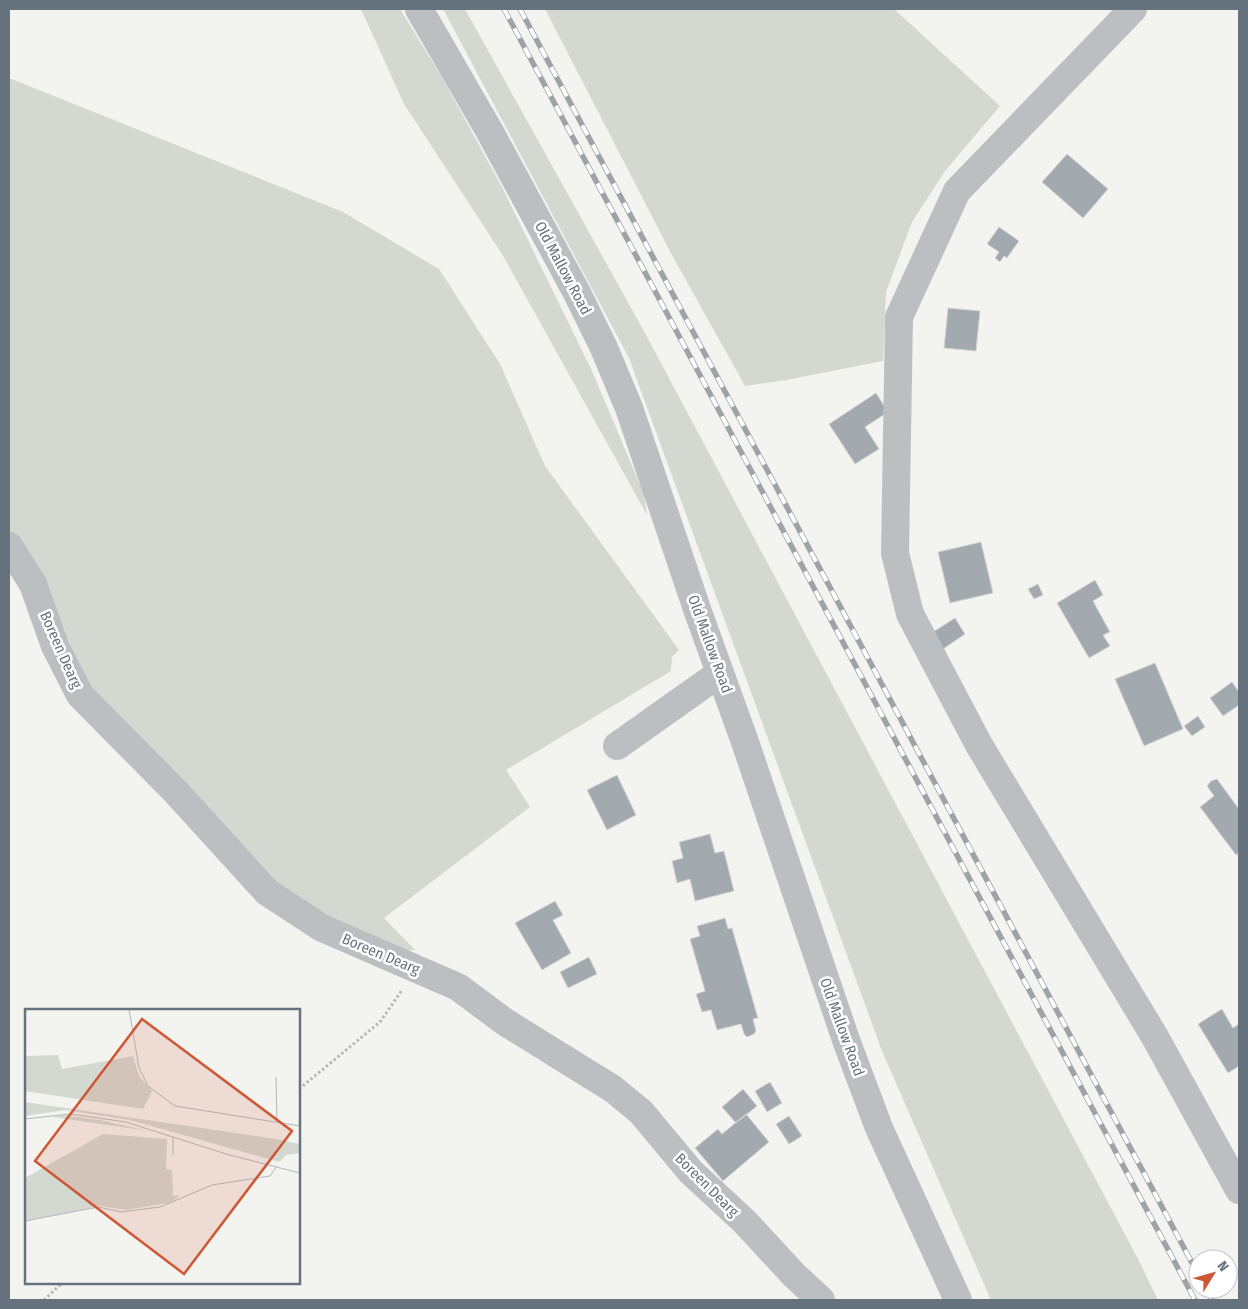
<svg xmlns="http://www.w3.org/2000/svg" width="1248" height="1309" viewBox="0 0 1248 1309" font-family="'Fira Sans Condensed',sans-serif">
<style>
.green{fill:#d3d8d0}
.building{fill:#a3aaaf;stroke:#d5d5d3}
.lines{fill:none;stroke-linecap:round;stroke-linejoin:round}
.path{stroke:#b5b8ba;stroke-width:3;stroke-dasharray:2.5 2.5;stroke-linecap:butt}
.minor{stroke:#bbbfc2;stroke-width:28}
.rail-casing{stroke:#9da3a7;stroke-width:5.5}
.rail{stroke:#fff;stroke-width:4;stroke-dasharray:11;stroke-linecap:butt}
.labels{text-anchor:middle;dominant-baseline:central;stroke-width:5;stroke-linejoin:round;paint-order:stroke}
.street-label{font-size:15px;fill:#66737e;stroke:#fff}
.inset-road{fill:none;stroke:#b2b8bb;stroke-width:1}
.view{fill:#ce5735;fill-opacity:0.15;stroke:#ce5735;stroke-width:2.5}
.inset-edge{fill:none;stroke:#66737e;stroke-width:2.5}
</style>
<rect width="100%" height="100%" fill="#f3f3f0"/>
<path class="green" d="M361,9H400L443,79L503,189L592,371L644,494L647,515L502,254L404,104Z
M443,9H465L645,333L1137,1257L1158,1300H991L882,1051L629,358Z
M545,9H894L1000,106L945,171L912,222L886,292L883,361L786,380L745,386L672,255Z
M9,78L343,212L439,269L500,364L545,466L679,650L672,657L671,671L506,770L530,807L384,918L415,950L396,951L298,906L107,711L70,658L9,537Z"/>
<path class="building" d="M1067,154L1108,189L1083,218L1042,182Z
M999,227L1019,241L1007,258L1004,256L1000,262L995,258L999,252L987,244Z
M948,308L980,311L976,351L944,348Z
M876,393L888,412L865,427L879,449L855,464L829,424Z
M981,542L993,593L950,603L938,552Z
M1095,580L1103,595L1093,601L1110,632L1103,635L1110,646L1089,658L1057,603Z
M1038,584L1043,595L1034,599L1028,589Z
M955,618L965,634L943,649L933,632Z
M1155,663L1183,729L1144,746L1115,679Z
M1232,682L1239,692V705L1223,716L1210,698Z
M1198,716L1205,727L1192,736L1184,726Z
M617,775L636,815L607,830L587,790Z
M1217,779L1239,809V853L1236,855L1200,807L1214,796L1207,786L1211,781Z
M710,834L715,853L724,851L734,891L695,901L690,879L677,883L672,861L683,858L679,842Z
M555,901L563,915L553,920L571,953L542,970L515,923Z
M725,918L728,929L732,928L758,1018L753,1019L756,1031L754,1034L747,1037L744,1034L741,1024L717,1030L711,1010L702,1012L696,994L705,991L690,939L700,936L697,926Z
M589,957L597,974L568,988L560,972Z
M1222,1009L1233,1028L1239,1024V1066L1228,1073L1198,1024Z
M770,1082L782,1103L767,1112L755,1091Z
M743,1089L757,1106L736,1123L722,1107Z
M746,1114L769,1142L723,1181L695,1148L718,1129L722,1134Z
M789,1116L802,1136L789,1144L776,1124Z"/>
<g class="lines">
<path class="path" d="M299,1089L380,1022L402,990
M44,1300L62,1283"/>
<path class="minor" d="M419,9L490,132L577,293L604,348L629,408L698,612L745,742L846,1040L879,1128L958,1300
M1133,9L957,191L899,317L895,553L910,614L979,745L1155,1037L1239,1190
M9,546L33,584L55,646L80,695L176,792L267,892L322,928L458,987L505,1022L613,1089L641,1112L691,1172L745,1222L794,1275L821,1300
M617,746L720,673"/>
<defs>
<path id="rail" d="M504,9L1195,1300
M520,9L1198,1274
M1206,1289L1212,1300"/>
</defs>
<use href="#rail" class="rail-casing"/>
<use href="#rail" class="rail"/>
</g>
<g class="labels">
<g class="street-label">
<text transform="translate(563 268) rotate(62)">Old Mallow Road</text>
<text transform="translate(710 644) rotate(70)">Old Mallow Road</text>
<text transform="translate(61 650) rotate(66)">Boreen Dearg</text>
<text transform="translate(381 954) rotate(23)">Boreen Dearg</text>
<text transform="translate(842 1027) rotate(70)">Old Mallow Road</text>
<text transform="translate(707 1185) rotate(45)">Boreen Dearg</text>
</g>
</g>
<g transform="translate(25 1009)">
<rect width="275" height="275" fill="#f3f3f0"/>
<path d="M33,46L37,60L108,47L114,67L127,82L118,100L0,82V47ZM0,93L251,130L275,135V144L261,146L254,153L105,111L40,101L0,107ZM38,106L75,111L124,122L28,108ZM78,125L142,130L141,160L147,161L148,187L154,186L152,189L144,194L100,201L75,197L0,212V169Z" fill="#d3d8d0"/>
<path class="inset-road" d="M104,0L114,59L123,77L150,97L275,117M251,68L252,113M0,110L45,105L101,113L201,145L275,164M148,146V128M0,212L73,198L96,203L135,198L187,176L245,167L252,157"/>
<path class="view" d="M117,10L267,122L159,265L10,152Z"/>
<rect width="275" height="275" class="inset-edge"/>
</g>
<rect width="1248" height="1309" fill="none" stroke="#66737e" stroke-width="20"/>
<g transform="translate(1213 1274) rotate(53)"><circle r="24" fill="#ffffff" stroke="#c2c7cb"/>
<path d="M0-4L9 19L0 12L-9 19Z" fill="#ce5735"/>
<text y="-8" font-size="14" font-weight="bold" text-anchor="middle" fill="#66737e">N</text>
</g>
</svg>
